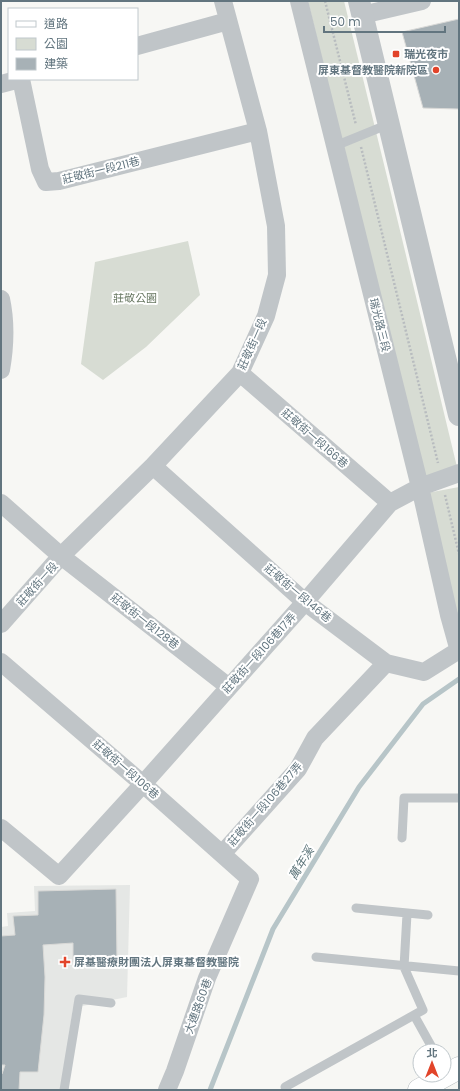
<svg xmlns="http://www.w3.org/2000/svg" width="460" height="1091" viewBox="0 0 460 1091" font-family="Poppins,'Noto Sans TC',sans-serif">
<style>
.built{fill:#e5e7e5}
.green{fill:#d7dcd3}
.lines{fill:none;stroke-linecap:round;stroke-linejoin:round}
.stream{stroke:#b7c5c8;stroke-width:5}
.building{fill:#a7b1b6;stroke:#d9d9d7}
.primary-casing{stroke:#b2b8bb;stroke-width:23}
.path{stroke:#b8bcbf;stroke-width:2.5;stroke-dasharray:2 2;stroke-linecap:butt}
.service{stroke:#c0c5c8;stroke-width:9}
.minor{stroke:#c0c5c8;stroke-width:18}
.tertiary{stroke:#c0c5c8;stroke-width:22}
.primary{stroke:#fff;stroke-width:22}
.poi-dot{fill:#e2442a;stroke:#fff;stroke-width:1.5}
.labels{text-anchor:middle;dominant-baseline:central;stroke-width:4;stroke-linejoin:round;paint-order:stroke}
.poi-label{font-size:11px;font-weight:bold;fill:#62757f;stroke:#fff;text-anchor:start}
.street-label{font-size:11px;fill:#62757f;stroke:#fff}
.park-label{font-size:11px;fill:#677761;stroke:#fff}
.water-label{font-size:12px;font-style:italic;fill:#5d757a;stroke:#fff}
</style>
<rect width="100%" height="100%" fill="#f7f7f4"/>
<path class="built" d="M130,885L127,997L73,1008L61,1090H1V927L8,926L7,913L35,911L34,886Z"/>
<path class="green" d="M308,1H344L390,189L457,467L423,477Z
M188,241L200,295L146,347L103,380L81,364L95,262Z
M459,487V625L427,493Z"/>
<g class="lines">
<path class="stream" d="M210,1090L273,929L359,787L423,704L459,679"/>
</g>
<path class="building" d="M459,19V109L423,108L402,32Z
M116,889L117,961L73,962V943L43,945L45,977L44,1015L38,1072H20L19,1090H1V1074H2L5,1065H1V936L15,935L13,916L38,915V891Z"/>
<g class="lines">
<defs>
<path id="primary" d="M419,1090L459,1068"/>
</defs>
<use href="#primary" class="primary-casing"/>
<path class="path" d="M325,1L356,125
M361,147L438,463
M445,495L459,554"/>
<path class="service" d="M335,146L389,124
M402,838L404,798H459
M356,908L428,915
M316,957L459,971
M414,1015L434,1051
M285,1087L423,1010L404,967L407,914
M64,1090L79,999L111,1003"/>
<path class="minor" d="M299,1L420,487L449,615L459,651
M362,15L422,1
M137,46L228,21
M21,79L40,169L46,182L59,181L258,131
M1,84L20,79
M1,299C6,322 5,347 1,370
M240,373L390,503
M153,466L305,602L386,663L424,672L459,650
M1,503L61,556L229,687
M1,624L61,556L153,466L240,373L266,316L277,275L276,226L258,131L223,1
M1,662L143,784L250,879L207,978L175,1071L167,1090
M1,828L59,876L143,784L305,602L390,503L420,487L459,473
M222,854L298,769L315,738L386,663"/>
<path class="tertiary" d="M359,1L459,415"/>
<use href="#primary" class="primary"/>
</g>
<g class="poi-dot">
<rect x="392" y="50" width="8" height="8" rx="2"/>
<circle cx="436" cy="70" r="4"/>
<path d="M63 956h4v4h4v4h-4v4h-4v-4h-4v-4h4z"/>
</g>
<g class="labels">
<g class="poi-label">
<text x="404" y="54">瑞光夜市</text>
<text x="428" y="70" text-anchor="end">屏東基督教醫院新院區</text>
<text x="74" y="962">屏基醫療財團法人屏東基督教醫院</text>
</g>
<g class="street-label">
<text transform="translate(101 170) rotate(-14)">莊敬街一段211巷</text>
<text transform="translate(380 325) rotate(76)">瑞光路三段</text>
<text transform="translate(252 344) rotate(-66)">莊敬街一段</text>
<text transform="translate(315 438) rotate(41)">莊敬街一段166巷</text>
<text transform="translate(37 584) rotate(-48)">莊敬街一段</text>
<text transform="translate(298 593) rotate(40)">莊敬街一段146巷</text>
<text transform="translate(145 621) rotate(38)">莊敬街一段128巷</text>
<text transform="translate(259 653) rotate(-48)">莊敬街一段106巷17弄</text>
<text transform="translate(126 769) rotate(41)">莊敬街一段106巷</text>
<text transform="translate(265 804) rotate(-49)">莊敬街一段106巷27弄</text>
<text transform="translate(198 1006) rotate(-70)">大連路60巷</text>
</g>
<g class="park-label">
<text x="135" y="298">莊敬公園</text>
</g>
<g class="water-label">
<text transform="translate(301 863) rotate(-59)">萬年溪</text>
</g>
</g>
<rect width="460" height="1091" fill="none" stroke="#62757f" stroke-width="4"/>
<rect x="8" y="8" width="130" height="72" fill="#ffffff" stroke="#c0c8cc"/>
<rect x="16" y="21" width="20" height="6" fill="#ffffff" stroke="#c0c8cc"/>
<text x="44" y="28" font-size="12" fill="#62757f">道路</text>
<rect x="16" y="38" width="20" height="12" fill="#d7dcd3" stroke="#c0c8cc"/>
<text x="44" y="48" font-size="12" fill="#62757f">公園</text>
<rect x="16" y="58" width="20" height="12" fill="#a7b1b6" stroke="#c0c8cc"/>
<text x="44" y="68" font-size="12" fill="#62757f">建築</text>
<g transform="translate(432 1063)"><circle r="19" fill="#ffffff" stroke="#c0c8cc"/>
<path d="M0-3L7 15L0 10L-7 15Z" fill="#e2442a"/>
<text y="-6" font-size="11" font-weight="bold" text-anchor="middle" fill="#62757f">北</text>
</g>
<path d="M324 26v6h121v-6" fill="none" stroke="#62757f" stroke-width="2"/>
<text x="330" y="26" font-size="12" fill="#62757f" stroke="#ffffff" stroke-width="3" paint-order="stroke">50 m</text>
</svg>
